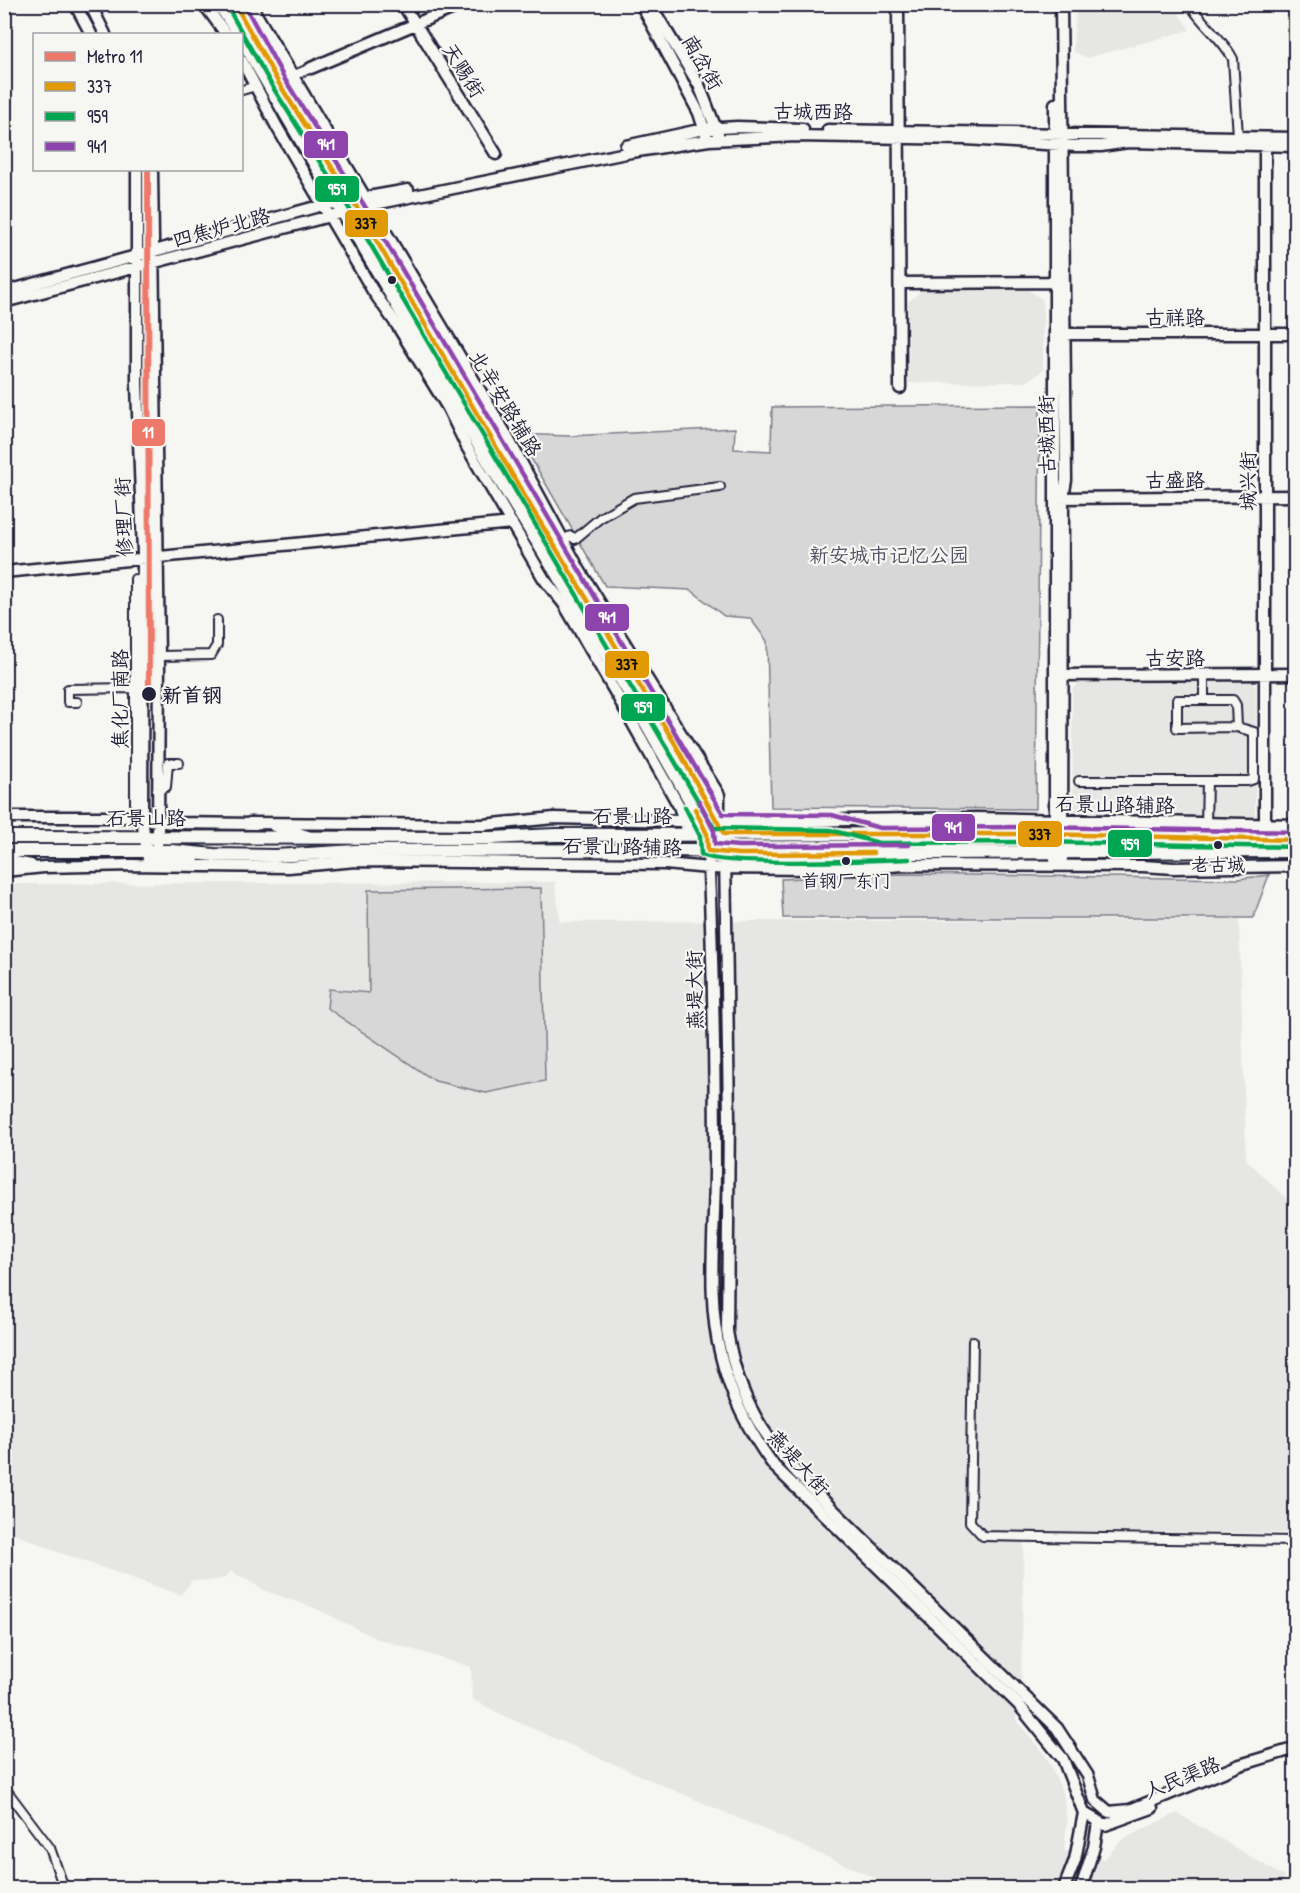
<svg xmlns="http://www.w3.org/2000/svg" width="1300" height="1893" viewBox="0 0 1300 1893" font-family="'Patrick Hand','LXGW WenKai TC',sans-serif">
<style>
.built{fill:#e6e6e4}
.green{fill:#d7d7d7;stroke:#7c7c89;stroke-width:1.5}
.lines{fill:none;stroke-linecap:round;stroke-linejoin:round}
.street-casing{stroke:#22223b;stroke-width:12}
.secondary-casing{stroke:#22223b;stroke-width:15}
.primary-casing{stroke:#22223b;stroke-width:16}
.street{stroke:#f6f6f2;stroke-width:8}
.secondary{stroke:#f6f6f2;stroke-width:10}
.primary{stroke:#f6f6f2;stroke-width:12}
.bus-1-casing{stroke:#f6f6f2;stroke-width:9}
.bus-2-casing{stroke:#f6f6f2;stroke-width:9}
.bus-3-casing{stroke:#f6f6f2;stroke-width:9}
.bus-1{stroke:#e29906;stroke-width:4.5}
.bus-2{stroke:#00a651;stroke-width:4.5}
.bus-3{stroke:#8e44ad;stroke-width:4.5}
.metro-1-casing{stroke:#f6f6f2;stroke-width:10}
.metro-1{stroke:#ed796a;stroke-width:6}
.bus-dot{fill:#22223b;stroke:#f6f6f2;stroke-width:2}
.labels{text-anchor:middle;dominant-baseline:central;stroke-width:4.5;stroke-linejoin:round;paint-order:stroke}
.bus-label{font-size:18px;fill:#22223b;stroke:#f6f6f2}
.street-label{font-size:20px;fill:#22223b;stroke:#f6f6f2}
.park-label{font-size:20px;fill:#4f4f62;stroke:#f6f6f2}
.stop-label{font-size:20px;font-weight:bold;fill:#22223b;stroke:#f6f6f2;text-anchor:start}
.line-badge{stroke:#f6f6f2;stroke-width:2}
.badge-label{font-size:16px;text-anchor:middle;font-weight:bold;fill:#fff}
.pale-badge-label{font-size:16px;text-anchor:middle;font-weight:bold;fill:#111}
</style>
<rect width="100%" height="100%" fill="#f6f6f2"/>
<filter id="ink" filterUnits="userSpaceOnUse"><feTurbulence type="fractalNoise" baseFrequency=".0167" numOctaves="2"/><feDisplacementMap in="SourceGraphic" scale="12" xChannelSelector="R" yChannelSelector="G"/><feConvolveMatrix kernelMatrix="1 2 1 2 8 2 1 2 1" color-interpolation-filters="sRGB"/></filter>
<g filter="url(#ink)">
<path class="built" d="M1076,5H1173L1190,30L1087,58L1073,51Z
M1018,283L1043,300V370L1026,382L909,383L908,302L921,291Z
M1253,681L1256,686L1255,816L1073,812L1072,689L1081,682Z
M555,882L560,922L1239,919L1246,1159L1295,1207V1533L1024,1531L1021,1688L1016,1720L1047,1758L1063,1793L1067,1822L1064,1851L1104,1859L1123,1839L1177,1813L1285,1877L1280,1888H898L506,1717L472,1699L471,1667L375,1638L317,1609L266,1591L231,1571L225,1578L210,1581L192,1580L181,1595L55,1551L5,1529V884Z"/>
<path class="green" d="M1040,405L1036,809L771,807L767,641L750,618L724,616L691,590L605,586L517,434L568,436L735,428L734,449L771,451L772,407Z
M900,874L1238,879L1269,875L1253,918H783L781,879Z
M541,888L545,1081L486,1093L435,1081L327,1008L329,989L369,993L368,890Z"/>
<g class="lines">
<defs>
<path id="street" d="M1190,4C1202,25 1223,38 1233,59L1238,136
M4,6L12,4
M278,82L311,68
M242,90L256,86
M564,539L571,536L575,539L600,518L634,498L720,487
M159,656L211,655L217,645V620
M1204,676V700
M1177,700H1233L1236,705L1237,727L1177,728Z
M77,702H68V689L136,688
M1079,781H1248L1254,779V732L1237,727
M157,790L166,787L168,763H179
M135,818V579
M1206,824L1207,781
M973,1341L970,1522L983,1536L1296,1541
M4,1787L50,1848L64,1888"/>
<path id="secondary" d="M75,4L91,34
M90,4L105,34
M204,4L226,34
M250,4L504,431L580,571L719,795V822
M403,4L496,154
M641,4L699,113L706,135
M650,4L699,85L718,134
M898,4L900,388
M1061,4L1066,480L1063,498L1062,859
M242,61L277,127L373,291L397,325L448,408L467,447L544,579L564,604L618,697L679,806L689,835
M311,68L463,4
M828,130L1296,138
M626,146L704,129L737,127L803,129
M137,170V384L143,554L142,819L148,859
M152,170L159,656L158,837L155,859
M900,283L1054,282
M4,292L323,205L408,190
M4,302L375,204L631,152L709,140L796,136L966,139L1076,146H1101L1128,142L1296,146
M1056,334H1296
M1056,498L1296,496
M4,572L512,523
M1056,675L1296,674
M4,817H127L172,823L256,824
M250,823L483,825L554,818L719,822L977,818L1296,825
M1265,825V138
M274,826L308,836
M708,851C713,957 715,1064 715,1170C715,1230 706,1299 721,1356C731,1398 749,1432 774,1466L1019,1705L1063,1759L1084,1813L1075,1860L1064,1888
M725,852L729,1118L727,1331C738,1401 766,1442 815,1492L1057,1728L1088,1776L1095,1800L1109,1812L1130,1810L1240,1765L1296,1748
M1055,859V104
M4,860L31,865
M157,861L195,857
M127,865L288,867L356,861L665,864L709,868L811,869H856L902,865L1143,866L1174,868L1296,866
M4,871L44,867L133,865
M1084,1813L1105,1825L1152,1808
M1081,1888L1094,1847L1098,1823"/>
<path id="primary" d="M219,4L239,34
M235,4L278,82L358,209L719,822L724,834L725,852
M242,39L490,464L628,691L701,820L707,841
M4,837L492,838L555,835L1039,834L1296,840
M4,851H172L214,855L275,856L356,851L693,850L739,854L1296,851"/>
</defs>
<use href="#street" class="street-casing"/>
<use href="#secondary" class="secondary-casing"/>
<use href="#primary" class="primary-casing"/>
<use href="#street" class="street"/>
<use href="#secondary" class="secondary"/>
<use href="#primary" class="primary"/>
<defs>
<path id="bus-1" d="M235,4L278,82L358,209L534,512L674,742L724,834H1039L1296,840
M695,809L707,834L708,851L739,854L873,853"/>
<path id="bus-2" d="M228,8L272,86L352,213L714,828L830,830L879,843L1039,842L1296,847
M685,807L700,836L701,854C712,867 881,860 909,859"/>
<path id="bus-3" d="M244,4L284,78L364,205L723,814L832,815L880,828L1039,827L1296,832
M699,801L714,831L715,844L739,846L909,845"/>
</defs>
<use href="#bus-1" class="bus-1-casing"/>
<use href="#bus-2" class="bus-2-casing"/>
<use href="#bus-3" class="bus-3-casing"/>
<use href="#bus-1" class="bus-1"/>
<use href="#bus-2" class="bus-2"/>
<use href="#bus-3" class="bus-3"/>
<defs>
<path id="metro-1" d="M148,170L149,695"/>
</defs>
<use href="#metro-1" class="metro-1-casing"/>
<use href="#metro-1" class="metro-1"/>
</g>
</g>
<g class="bus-dot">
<circle cx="392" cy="280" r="5"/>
<circle cx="149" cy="694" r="8"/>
<circle cx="1218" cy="845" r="5"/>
<circle cx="846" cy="861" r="5"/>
</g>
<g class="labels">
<g class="bus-label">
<text x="1218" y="864">老古城</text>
<text x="846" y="880">首钢厂东门</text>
</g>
<g class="street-label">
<text transform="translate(703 62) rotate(60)">南岔街</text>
<text transform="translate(464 70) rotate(58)">天赐街</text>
<text transform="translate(813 111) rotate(1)">古城西路</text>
<text transform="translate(221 227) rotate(-15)">四焦炉北路</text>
<text x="1175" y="316">古祥路</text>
<text transform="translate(506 403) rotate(59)">北辛安路辅路</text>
<text transform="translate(1046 435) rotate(-91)">古城西街</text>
<text x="1175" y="479">古盛路</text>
<text transform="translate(1247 481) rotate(-90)">城兴街</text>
<text transform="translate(123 517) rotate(-92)">修理厂街</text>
<text x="1175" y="657">古安路</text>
<text transform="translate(119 699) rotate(-90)">焦化厂南路</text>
<text transform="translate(1115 804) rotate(1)">石景山路辅路</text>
<text x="632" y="815">石景山路</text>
<text x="146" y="817">石景山路</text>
<text transform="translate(622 846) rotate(1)">石景山路辅路</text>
<text transform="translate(694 990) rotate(-91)">燕堤大街</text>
<text transform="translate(799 1462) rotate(48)">燕堤大街</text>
<text transform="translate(1182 1777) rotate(-22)">人民渠路</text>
</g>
<g class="park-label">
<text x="889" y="554">新安城市记忆公园</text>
</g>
<g class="stop-label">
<text x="162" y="694">新首钢</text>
</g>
</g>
<g class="line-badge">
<rect x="303" y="130" width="46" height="29" rx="6" fill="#8e44ad"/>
<rect x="314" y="175" width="46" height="28" rx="6" fill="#00a651"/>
<rect x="344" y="209" width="45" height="29" rx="6" fill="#e29906"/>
<rect x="131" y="418" width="35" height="29" rx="6" fill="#ed796a"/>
<rect x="584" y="603" width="46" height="29" rx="6" fill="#8e44ad"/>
<rect x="604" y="650" width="46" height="29" rx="6" fill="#e29906"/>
<rect x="620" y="693" width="46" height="29" rx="6" fill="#00a651"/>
<rect x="931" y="813" width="45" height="29" rx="6" fill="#8e44ad"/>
<rect x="1017" y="820" width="46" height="28" rx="6" fill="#e29906"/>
<rect x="1107" y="829" width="46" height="29" rx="6" fill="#00a651"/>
</g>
<g class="badge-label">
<text x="326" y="150">941</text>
<text x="337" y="195">959</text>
<text x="148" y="438">11</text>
<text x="607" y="623">941</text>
<text x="643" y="713">959</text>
<text x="953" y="833">941</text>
<text x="1130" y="850">959</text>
</g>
<g class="pale-badge-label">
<text x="366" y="229">337</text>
<text x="627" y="670">337</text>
<text x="1040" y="840">337</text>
</g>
<rect width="1300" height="1893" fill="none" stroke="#f6f6f2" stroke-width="24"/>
<rect x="12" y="12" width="1276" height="1869" fill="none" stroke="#22223b" stroke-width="2" filter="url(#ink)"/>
<rect x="33" y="33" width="210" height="138" fill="#f6f6f2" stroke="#a1a1a9" stroke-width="1.5"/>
<rect x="45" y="52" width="30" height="9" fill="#ed796a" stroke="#a1a1a9" stroke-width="1.5"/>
<text x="87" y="63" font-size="18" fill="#22223b">Metro 11</text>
<rect x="45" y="82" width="30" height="9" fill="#e29906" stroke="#a1a1a9" stroke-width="1.5"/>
<text x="87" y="93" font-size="18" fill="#22223b">337</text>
<rect x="45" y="112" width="30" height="9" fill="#00a651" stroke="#a1a1a9" stroke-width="1.5"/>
<text x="87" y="123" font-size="18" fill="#22223b">959</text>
<rect x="45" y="142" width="30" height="9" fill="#8e44ad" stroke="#a1a1a9" stroke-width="1.5"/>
<text x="87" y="153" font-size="18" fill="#22223b">941</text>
</svg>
